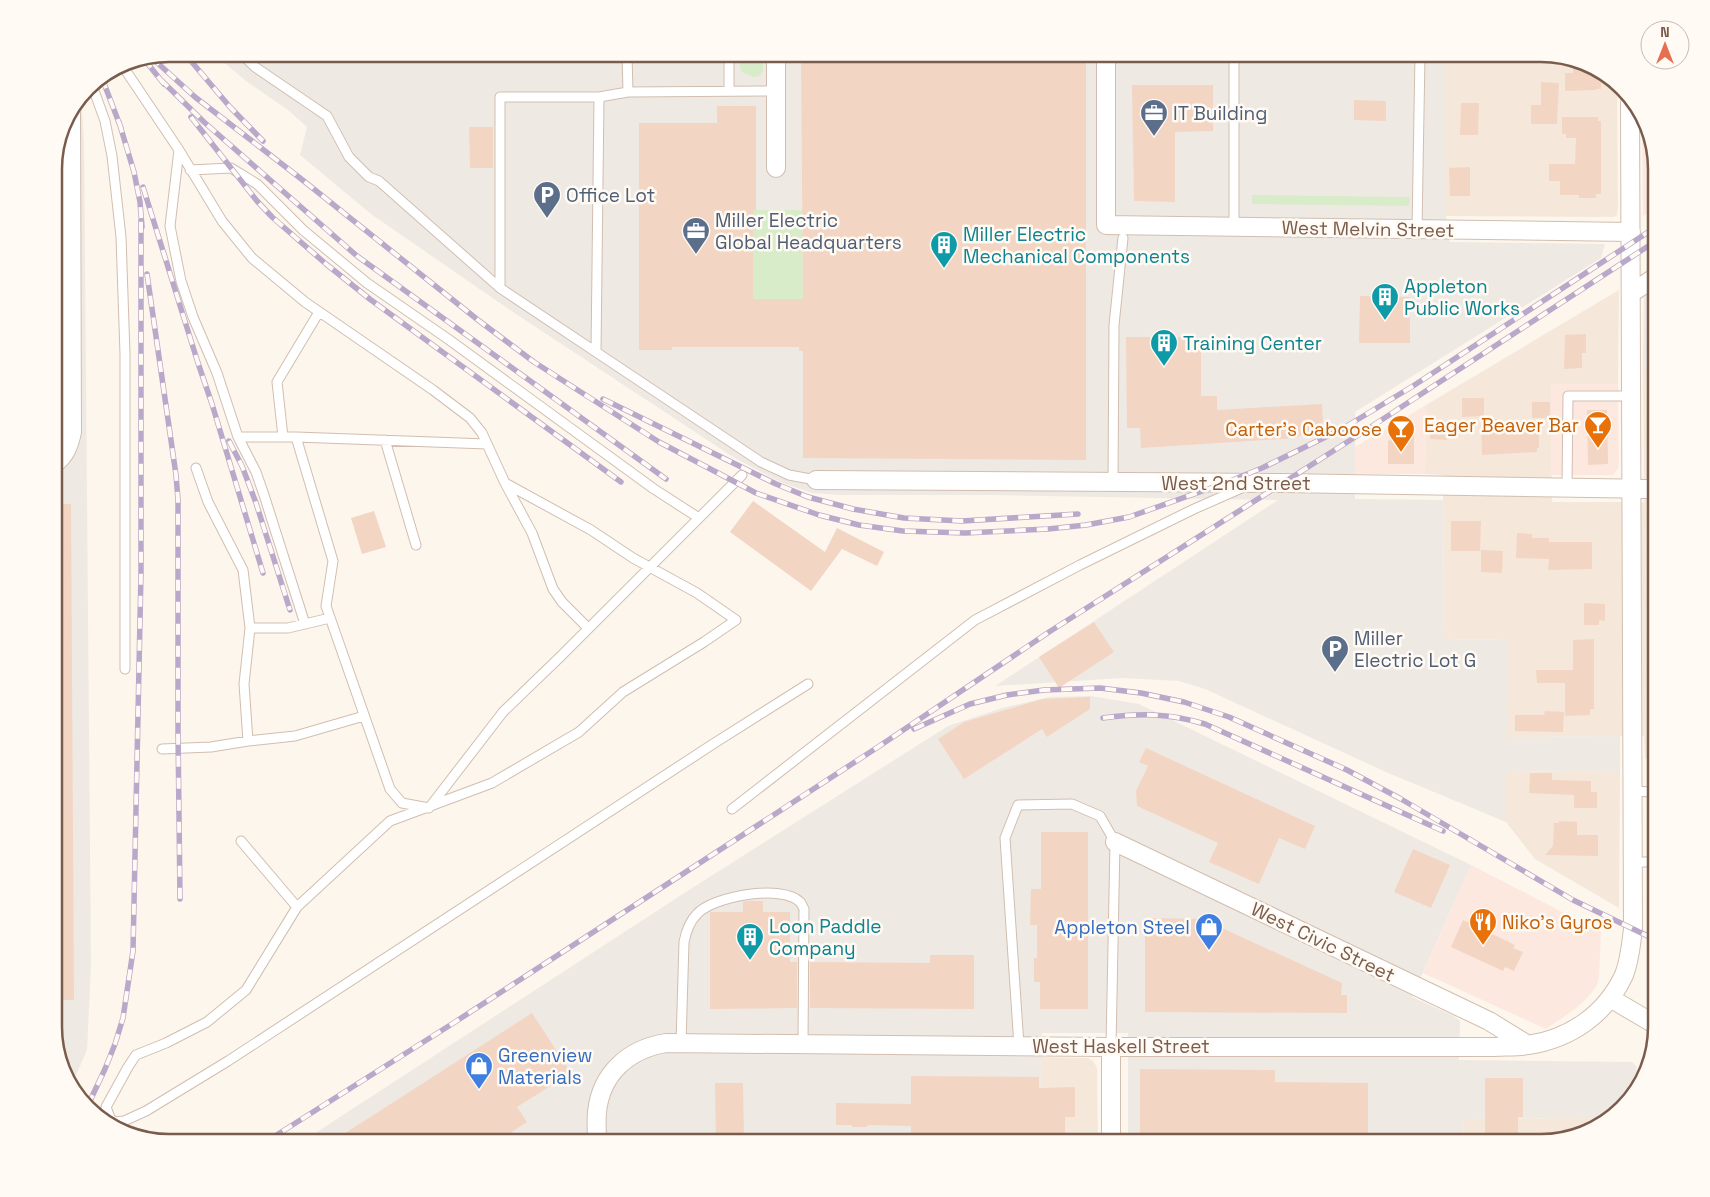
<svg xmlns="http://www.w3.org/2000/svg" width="1710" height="1197" viewBox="0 0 1710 1197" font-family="'Space Grotesk',sans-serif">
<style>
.residential{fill:#f5e8da}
.commercial{fill:#fde8e0}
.industrial{fill:#efe9e4}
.green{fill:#d8ecc9}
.building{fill:#f3d5c3}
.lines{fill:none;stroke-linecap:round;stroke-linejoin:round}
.service-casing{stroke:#d1beb0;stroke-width:11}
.minor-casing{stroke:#d1beb0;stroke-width:20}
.service{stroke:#fff;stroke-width:9}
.minor{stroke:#fff;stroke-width:18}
.rail-casing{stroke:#b9a8c9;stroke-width:5.5}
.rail{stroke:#fffaf3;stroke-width:4;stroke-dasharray:11;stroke-linecap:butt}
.labels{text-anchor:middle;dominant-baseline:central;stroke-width:5;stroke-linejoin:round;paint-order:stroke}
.service-label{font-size:19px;fill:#4e5e75;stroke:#fffaf3;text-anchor:start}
.street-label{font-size:19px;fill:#7a5c4d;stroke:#fffaf3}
.culture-label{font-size:19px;fill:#0d838f;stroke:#fffaf3;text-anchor:start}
.food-label{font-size:19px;fill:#c56008;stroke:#fffaf3;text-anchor:end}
.shop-label{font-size:19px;fill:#366cbe;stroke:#fffaf3;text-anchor:end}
.rim{fill:none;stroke:#7a5c4d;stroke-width:2.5}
</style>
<rect width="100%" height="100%" fill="#fdf6ec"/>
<path class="residential" d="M1446,54H1540L1605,73L1617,87L1618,208L1617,215L1614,217L1446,216Z
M1619,290L1618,384H1551L1552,502H1644L1643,371H1656V759H1645L1644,736L1508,737V640L1444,639L1443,475L1425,474L1426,405Z
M1506,771L1620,772L1619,908L1535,859L1506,822Z
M1042,1057L1088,1058L1094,1062L1097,1068L1098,1143H1041Z
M1607,1118L1592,1131L1541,1143H1463L1464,1119Z"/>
<path class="commercial" d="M1642,116L1644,118L1656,169V208L1643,216Z
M1551,384H1618L1619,462L1618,469L1613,475H1551Z
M1426,405L1425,474H1355V447Z
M1471,865L1601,932L1599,979L1596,987L1586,999L1575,1009L1546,1029L1423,973Z"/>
<path class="industrial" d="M216,54H1446V216L1450,242L1605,244L1601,258L1355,412V499L1443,500L1444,639L1508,640V737L1620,736V772L1506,771V822L1386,772L1205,689L1179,681L1122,678L995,686L1278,500L991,495H841L812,493L780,482L733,457L507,308L371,214L300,155L307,127L288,110L246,81L221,60Z
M81,98L84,142L91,966L87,1050L71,1087L54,1035V162L63,125Z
M1656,285V371H1643L1644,291Z
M1091,696L1139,704L1471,865L1412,997L1454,1016L1460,1021L1459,1060L1632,1062L1637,1067L1636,1072L1622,1105L1607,1118L1464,1119L1463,1143H1128V1033H1042L1041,1143H300L689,890L948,726L1002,708L1049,697Z"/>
<path class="green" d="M742,54H763V70L760,76L753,77L742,72L739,63Z
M1252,195L1410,197L1409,206L1252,204Z
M753,210H802L803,299H753Z"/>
<path class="building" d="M801,54H1086V460L803,458V351H799V347H672V350H639V123H717V106H756V210H753V299H803Z
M1573,69H1590L1601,72V89H1596V90L1565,91V73H1573Z
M1541,82L1559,83L1557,124H1531V105H1541Z
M1132,85H1213V131L1175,132V202L1134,201Z
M1354,100L1386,101V121L1354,120Z
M1461,103H1479L1478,135H1460Z
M1562,117H1598V121H1601V194H1596V198H1579V195H1560V181H1549V164H1575L1576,138H1566V134H1562Z
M469,127H493V168H470Z
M1470,167V196H1450L1449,168Z
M1360,296L1410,297V343H1359Z
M1586,334V353H1582V368L1564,369L1565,335Z
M1126,337H1201V396H1217V410L1322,404L1323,422L1296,438L1141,448L1140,428H1127Z
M1462,398H1484V416L1462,417Z
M1532,402H1550V418H1532Z
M1587,410H1607L1608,464L1588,465Z
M1497,419V425L1501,426L1539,425V448H1537V452L1482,455L1481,420Z
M1431,422H1448L1447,440L1430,439Z
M1399,430H1414V464H1388V441L1399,435Z
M753,501L825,552L837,528L884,552L877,566L842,549L811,591L730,532Z
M54,504H71L74,1000H55V996H54Z
M374,511L386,547L362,554L351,518Z
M1451,521H1481L1480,551H1451Z
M1517,533L1532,534V538H1549V542H1592V569L1548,570L1549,559L1516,558Z
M1481,550L1503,551L1502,573L1481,572Z
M1584,603L1605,604V621L1599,620V625H1584Z
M1094,622L1114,652L1059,688L1039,657Z
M1594,639V709H1590V715L1565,716V683H1537L1536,670H1573V640Z
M1090,697V709L1047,737L1042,729L964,779L938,739L964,722L1043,699Z
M1545,711L1564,712L1563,732L1515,731V715H1544Z
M1146,748L1315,826L1305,849L1279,838L1259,884L1209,862L1218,843L1137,806L1136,791L1148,766L1139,762Z
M1530,773H1552V780L1591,781V792H1597V808H1574V795L1529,793Z
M1559,821L1577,822V835H1598V856L1545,855L1553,846L1554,823H1559Z
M1041,832H1088V1009H1040V982H1034V958H1037V925H1030L1031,889H1041Z
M1413,849L1450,865L1431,908L1394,892Z
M747,901H763V912H790V962H797V1008L710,1009V912H743V902Z
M1145,918L1202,919L1342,983L1341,995H1347V1013L1145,1012Z
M1463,920L1515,945L1513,948L1523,952L1514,971L1505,967L1503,971L1451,947Z
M930,955H974V1009L810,1008V962L930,963Z
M532,1013L571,1073L517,1107L527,1122L504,1137L508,1143H330Z
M1140,1069L1275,1070V1082L1368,1083V1143H1140Z
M911,1076L1039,1077V1088L1075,1087V1117H1065V1143H911V1126L867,1125V1127H852V1125H836V1103L911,1104Z
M1485,1078H1523V1117H1518V1141L1485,1140Z
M715,1083H743L744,1143H716Z"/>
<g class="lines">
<defs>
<path id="service" d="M242,54L255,67L327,116L349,157L369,177L379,181L500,288
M627,54L628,92L776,91
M729,54V91
M1106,57H1234V227
M122,65L179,150L222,221L252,258L305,302L433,390L470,418L482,433L505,483L532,533L553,589L562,602L588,628
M92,85L105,121L112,156L121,237L125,354V669
M599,97H500V288L596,352L599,97L628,92
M179,150L170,226L181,281L193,317L217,373L238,437H296L333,561L326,606L390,789L402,803L429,808L503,712L561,656L742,475
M56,155H71
M190,170L231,168L257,184L303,230L367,283L448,339L654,489L699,518
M1417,230L1420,54
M596,352L761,462L789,475L816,480
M238,437L256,472L264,495L305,624
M283,437L277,382L319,312
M296,437L487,444
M385,440L416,545
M196,468L208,502L243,570L250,628H288L330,618
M505,483L591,530L633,558L697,593L736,620L704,642L623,692L579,732L492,783L390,821L297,907L246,990L207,1022L166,1043L136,1055L128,1067L106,1107L110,1118L114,1122L124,1121L146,1111L228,1061L713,744L808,684
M1113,483L1114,325L1123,238
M1567,488L1568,396H1631
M248,741L244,684L250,628
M162,749L211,747L248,741L295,736L364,716
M1632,791L1652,792L1656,794
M732,809L975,620L1080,565L1194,509L1244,487
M241,841L297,907
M1633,863L1656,861
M681,1043L684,942C686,932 690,921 697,914C713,896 782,884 800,902C802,904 802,906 804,909L803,1044
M1019,1046L1005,838L1018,805L1072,804L1100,816L1115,842L1111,1047"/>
<path id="minor" d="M1106,54V225L1631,232
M776,168V54
M1631,293L1656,277
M54,464C65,456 69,446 72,432L71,113
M816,480L1283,483L1656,489
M1115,842L1489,1021L1528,1045
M1610,998L1656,1025
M1111,1047V1143
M597,1143C597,1133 596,1122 597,1112C601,1073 629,1049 666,1043L1111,1047H1493C1505,1046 1517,1047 1528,1045C1570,1039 1606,1014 1624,975C1630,960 1631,944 1633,929L1630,103"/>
</defs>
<use href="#service" class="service-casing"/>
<use href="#minor" class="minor-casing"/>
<use href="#service" class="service"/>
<use href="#minor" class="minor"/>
<defs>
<path id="rail" d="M185,54L230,107L263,141
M151,57L195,97L300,178L478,320L534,362L587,396L659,442L756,493L819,515L859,525L903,531L965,533L1048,529L1086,525L1129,517L1225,483L1262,468L1342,429L1413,386L1656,227
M144,59L164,84
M102,78L121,128
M160,79L204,122L357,256L666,479
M191,117L257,201L272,217L326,264L371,300L621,482
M119,122L134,172L140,202L142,227
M143,187L198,363L212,404L263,573
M147,274L176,475L178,500V731L180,899
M603,399L776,484L808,497L853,509L904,518L962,521L1078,514
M229,441L242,466L256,503L290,610
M1103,718C1141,713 1167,713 1205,724L1443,831
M914,729L970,704L1007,695L1044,690L1100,688L1141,693L1184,702L1229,717L1347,770L1401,799L1573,900L1656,940
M88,1105L105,1069L115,1044L123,1018L133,951L141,573V220
M264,1143L455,1022L878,747L1049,632L1363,432L1656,241"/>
</defs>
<use href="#rail" class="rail-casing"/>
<use href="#rail" class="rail"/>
</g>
<defs>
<symbol id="office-pin" viewBox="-11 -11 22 30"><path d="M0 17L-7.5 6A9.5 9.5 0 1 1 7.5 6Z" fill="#5c6f8a" stroke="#fffaf3"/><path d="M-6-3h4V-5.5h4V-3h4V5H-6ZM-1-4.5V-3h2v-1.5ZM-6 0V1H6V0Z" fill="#fff"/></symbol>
<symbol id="parking-pin" viewBox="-11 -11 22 30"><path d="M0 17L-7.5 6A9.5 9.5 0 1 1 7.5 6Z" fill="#5c6f8a" stroke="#fffaf3"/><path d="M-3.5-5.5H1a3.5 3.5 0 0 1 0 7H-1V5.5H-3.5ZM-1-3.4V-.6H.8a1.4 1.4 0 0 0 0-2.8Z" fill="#fff"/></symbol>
<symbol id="building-pin" viewBox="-11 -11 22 30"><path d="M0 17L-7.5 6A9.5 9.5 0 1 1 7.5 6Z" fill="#0f9aa8" stroke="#fffaf3"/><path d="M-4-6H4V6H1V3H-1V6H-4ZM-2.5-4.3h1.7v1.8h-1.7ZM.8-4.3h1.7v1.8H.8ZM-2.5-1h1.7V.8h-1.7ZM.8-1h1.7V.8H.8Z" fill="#fff"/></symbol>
<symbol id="bar-pin" viewBox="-11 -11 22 30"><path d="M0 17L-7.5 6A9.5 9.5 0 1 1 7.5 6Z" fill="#e8710a" stroke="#fffaf3"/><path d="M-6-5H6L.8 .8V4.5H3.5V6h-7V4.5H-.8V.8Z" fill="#fff"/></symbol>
<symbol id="restaurant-pin" viewBox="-11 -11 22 30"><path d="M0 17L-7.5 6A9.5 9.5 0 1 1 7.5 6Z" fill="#e8710a" stroke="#fffaf3"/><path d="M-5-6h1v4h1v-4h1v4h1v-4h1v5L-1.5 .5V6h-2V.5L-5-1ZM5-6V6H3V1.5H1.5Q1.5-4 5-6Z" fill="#fff"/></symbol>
<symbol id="shop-pin" viewBox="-11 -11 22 30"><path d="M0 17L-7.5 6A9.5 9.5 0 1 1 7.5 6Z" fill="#3f7fe0" stroke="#fffaf3"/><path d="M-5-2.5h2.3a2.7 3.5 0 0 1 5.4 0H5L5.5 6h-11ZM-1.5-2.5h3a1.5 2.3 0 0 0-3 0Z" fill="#fff"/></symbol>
</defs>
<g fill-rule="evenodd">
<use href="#office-pin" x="1138" y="97" width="32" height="43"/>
<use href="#parking-pin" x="531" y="179" width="32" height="43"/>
<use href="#office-pin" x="680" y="215" width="32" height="43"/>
<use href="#building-pin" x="928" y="229" width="32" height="43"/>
<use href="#building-pin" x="1369" y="281" width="32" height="43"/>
<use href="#building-pin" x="1148" y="327" width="32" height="43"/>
<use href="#bar-pin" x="1582" y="409" width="32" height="43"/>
<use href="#bar-pin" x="1385" y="413" width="32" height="43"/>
<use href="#parking-pin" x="1319" y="633" width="32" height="43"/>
<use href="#restaurant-pin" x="1467" y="906" width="32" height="43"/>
<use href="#shop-pin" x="1193" y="911" width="32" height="43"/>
<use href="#building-pin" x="734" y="921" width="32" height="43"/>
<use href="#shop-pin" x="463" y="1050" width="32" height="43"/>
</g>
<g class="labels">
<g class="service-label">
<text x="1173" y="113">IT Building</text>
<text x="566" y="195">Office Lot</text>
<text x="715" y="220">Miller Electric<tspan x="715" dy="22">Global Headquarters</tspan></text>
<text x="1354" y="638">Miller<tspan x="1354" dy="22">Electric Lot G</tspan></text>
</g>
<g class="street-label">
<text transform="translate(1368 229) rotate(1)">West Melvin Street</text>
<text x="1236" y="483">West 2nd Street</text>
<text transform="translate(1323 942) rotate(26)">West Civic Street</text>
<text x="1121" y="1046">West Haskell Street</text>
</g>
<g class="culture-label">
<text x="963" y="234">Miller Electric<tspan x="963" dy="22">Mechanical Components</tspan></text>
<text x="1404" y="286">Appleton<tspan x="1404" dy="22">Public Works</tspan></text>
<text x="1183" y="343">Training Center</text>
<text x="769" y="926">Loon Paddle<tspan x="769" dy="22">Company</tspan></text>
</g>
<g class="food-label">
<text x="1579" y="425">Eager Beaver Bar</text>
<text x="1382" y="429">Carter's Caboose</text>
<text x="1502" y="922" text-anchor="start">Niko's Gyros</text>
</g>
<g class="shop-label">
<text x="1190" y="927">Appleton Steel</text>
<text x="498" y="1055" text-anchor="start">Greenview<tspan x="498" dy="22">Materials</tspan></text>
</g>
</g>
<path d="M0 0H1710V1197H0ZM169 62H1541A107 107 0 0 1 1648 169V1027A107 107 0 0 1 1541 1134H169A107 107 0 0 1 62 1027V169A107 107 0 0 1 169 62Z" fill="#fffaf3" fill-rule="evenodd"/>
<path class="rim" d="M169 62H1541A107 107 0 0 1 1648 169V1027A107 107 0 0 1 1541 1134H169A107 107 0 0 1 62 1027V169A107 107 0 0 1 169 62Z"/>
<g transform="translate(1665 45)"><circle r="24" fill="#fffaf3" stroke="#cabbb1"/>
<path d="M0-4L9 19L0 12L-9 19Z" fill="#e76f51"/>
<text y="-8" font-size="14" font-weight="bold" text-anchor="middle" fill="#7a5c4d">N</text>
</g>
</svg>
